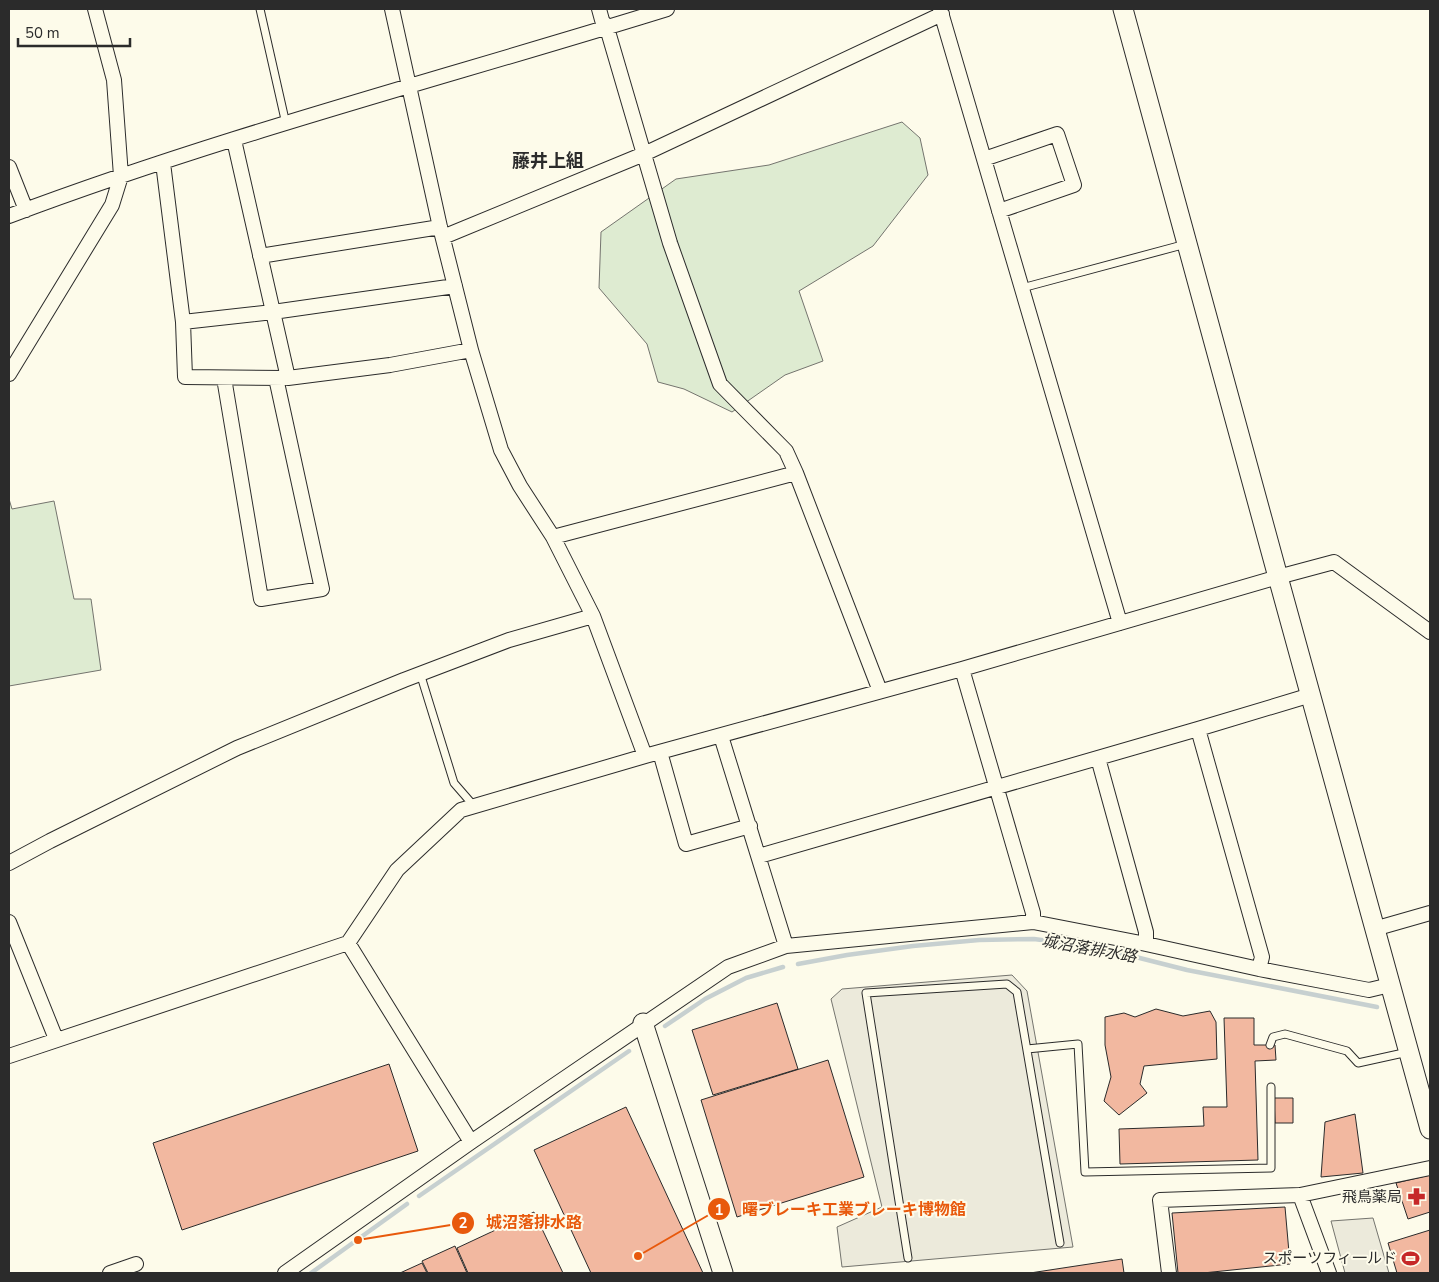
<svg xmlns="http://www.w3.org/2000/svg" width="1439" height="1282" viewBox="0 0 1439 1282" font-family="'Nunito Sans','Noto Sans JP',sans-serif">
<style>
.green{fill:#deebd1;stroke:#74746e}
.parking{fill:#eceadb;stroke:#74746e}
.lines{fill:none;stroke-linecap:round;stroke-linejoin:round}
.stream{stroke:#c7d0d0;stroke-width:4.5}
.building{fill:#f2b8a0;stroke:#2b2b2b}
.lane-casing{stroke:#2b2b2b;stroke-width:9}
.street-casing{stroke:#2b2b2b;stroke-width:16}
.secondary-casing{stroke:#2b2b2b;stroke-width:21}
.lane{stroke:#fdfbea;stroke-width:7}
.street{stroke:#fdfbea;stroke-width:14}
.secondary{stroke:#fdfbea;stroke-width:19}
.labels{text-anchor:middle;dominant-baseline:central;stroke-width:4;stroke-linejoin:round;paint-order:stroke}
.poi-label{font-size:15px;fill:#2b2b2b;stroke:#fdfbea;text-anchor:end}
.water-label{font-size:16px;font-style:italic;fill:#2b2b2b;stroke:#fdfbea}
.quarter-label{font-size:18px;font-weight:bold;fill:#2b2b2b;stroke:#fdfbea}
.leader{fill:none;stroke:#e8590c;stroke-width:2}
.callout-dot{fill:#e8590c;stroke:#fdfbea;stroke-width:2}
.mark-label{font-size:15px;text-anchor:middle;font-weight:bold;fill:#fff}
.callout-label{font-size:16px;text-anchor:middle;font-weight:bold;fill:#e8590c;stroke:#fdfbea;stroke-width:4;stroke-linejoin:round;paint-order:stroke}
</style>
<rect width="100%" height="100%" fill="#fdfbea"/>
<path class="green" d="M902,122L920,138L928,175L873,246L799,291L823,361L785,375L732,412L684,389L658,382L647,344L599,288L601,232L676,179L769,165Z
M9,499L12,509L54,501L74,599H91L101,670L9,686Z"/>
<path class="parking" d="M1012,975L1027,991L1073,1247L842,1267L837,1227L882,1207L831,999L842,989Z
M1373,1218L1389,1273H1345L1331,1221Z"/>
<g class="lines">
<path class="stream" d="M798,964L847,955L913,946L979,940L1034,939L1064,943L1116,952L1187,970L1377,1007
M665,1026L705,999L746,978L783,967
M419,1196L629,1051
M311,1273L407,1204"/>
</g>
<path class="building" d="M777,1003L798,1069L713,1095L692,1030Z
M1156,1009L1183,1016L1210,1011L1216,1022L1217,1059L1144,1066L1140,1084L1147,1093L1119,1115L1104,1101L1111,1077L1105,1045V1017L1124,1013L1135,1017Z
M1224,1018H1254V1045H1275L1276,1060L1255,1061L1258,1160L1120,1164L1119,1129L1204,1126L1203,1107H1227Z
M828,1060L864,1177L737,1217L701,1100Z
M389,1064L418,1151L182,1230L153,1143Z
M1274,1098H1293V1123H1275Z
M626,1107L703,1273H591L534,1150Z
M1355,1114L1363,1173L1321,1177L1325,1122Z
M1430,1175V1212L1408,1219L1396,1183Z
M1285,1207L1290,1264L1203,1273H1178L1172,1213Z
M534,1212L563,1273H468L457,1248Z
M1430,1230V1273H1397L1388,1243Z
M455,1246L467,1273H428L422,1261Z
M1122,1259L1124,1273H1030Z
M422,1263L427,1273H400Z"/>
<g class="lines">
<defs>
<path id="lane" d="M260,9L286,124
M1022,288L1186,244
M420,673L454,783L474,806
M1270,1045L1273,1037L1285,1034L1347,1051L1358,1063L1408,1052
M1027,1049L1078,1044L1085,1172L1271,1168V1087
M908,1258L866,993L1007,984L1017,992L1060,1243"/>
<path id="street" d="M392,9L440,227L471,350
M599,9L602,20L607,28L670,243L720,384L786,451L796,473L880,691
M940,9L1120,623
M234,140L288,378L390,365L471,350L501,450L520,486L553,537L593,616L645,756
M984,159L1057,134L1074,185L999,211
M163,163L183,322
M9,167L26,210
M9,216C224,135 448,77 667,9
M443,237L644,154L942,14
M260,256L440,227
M9,374L112,205L121,176L114,80L95,9
M224,378L261,599L322,589L276,378
M285,378L185,377L183,322L273,312L455,286
M553,537L796,473
M962,669L1033,913V922
M1198,729L1262,957L1259,969
M721,736L786,946
M660,752L686,844L750,826
M1098,758L1146,932V944
M759,856L1198,729L1311,695
M9,863L50,841L237,748L404,680L509,640L593,616
M9,922L56,1039
M1374,929L1430,913
M348,943L471,1142
M9,1056L348,943L397,870L461,810L645,756L962,669L1278,577L1334,562L1430,632
M1300,1195L1329,1273
M110,1273L136,1264
M285,1273L471,1142L728,967L786,946L1033,922L1146,944L1259,969L1369,990L1390,985
M1169,1273L1160,1200L1300,1195L1430,1168"/>
<path id="secondary" d="M1123,9L1278,577L1430,1129
M643,1023L723,1273"/>
</defs>
<use href="#lane" class="lane-casing"/>
<use href="#street" class="street-casing"/>
<use href="#secondary" class="secondary-casing"/>
<use href="#lane" class="lane"/>
<use href="#street" class="street"/>
<use href="#secondary" class="secondary"/>
</g>
<defs>
<symbol id="pharmacy-bare" viewBox="-9 -9 18 18"><path d="M-2-6h4v4h4v4h-4v4h-4v-4h-4v-4h4Z" fill="#c62828" stroke="#fdfbea" stroke-width="2.5" paint-order="stroke"/></symbol>
<symbol id="stadium-bare" viewBox="-9 -9 18 18"><path d="M0-5a6.5 5 0 1 0 0 10a6.5 5 0 1 0 0-10ZM-3.5-1.8h7v3.6h-7Z" fill="#c62828" stroke="#fdfbea" stroke-width="2.5" paint-order="stroke"/></symbol>
</defs>
<g fill-rule="evenodd">
<use href="#pharmacy-bare" x="1404" y="1184" width="25" height="25"/>
<use href="#stadium-bare" x="1398" y="1246" width="25" height="25"/>
</g>
<g class="labels">
<g class="poi-label">
<text x="1402" y="1197">飛鳥薬局</text>
<text x="1397" y="1258">スポーツフィ一ルド</text>
</g>
<g class="water-label">
<text transform="translate(1089 949) rotate(10)">城沼落排水路</text>
</g>
<g class="quarter-label">
<text x="548" y="161">藤井上組</text>
</g>
</g>
<path class="leader" d="M638 1256L719 1209M358 1240L463 1223"/>
<g class="callout-dot">
<circle cx="638" cy="1256" r="5"/>
<circle cx="358" cy="1240" r="5"/>
<circle cx="719" cy="1209" r="12"/>
<circle cx="463" cy="1223" r="12"/>
</g>
<g class="mark-label">
<text x="719" y="1215">1</text>
<text x="463" y="1228">2</text>
</g>
<g class="callout-label">
<text x="854" y="1215">曙ブレーキ工業ブレーキ博物館</text>
<text x="534" y="1228">城沼落排水路</text>
</g>
<rect width="1439" height="1282" fill="none" stroke="#2b2b2b" stroke-width="20"/>
<path d="M18 38v8h112v-8" fill="none" stroke="#2b2b2b" stroke-width="2.5"/>
<text x="25" y="38" font-size="15" fill="#2b2b2b" stroke="#fdfbea" stroke-width="4" paint-order="stroke">50 m</text>
</svg>
